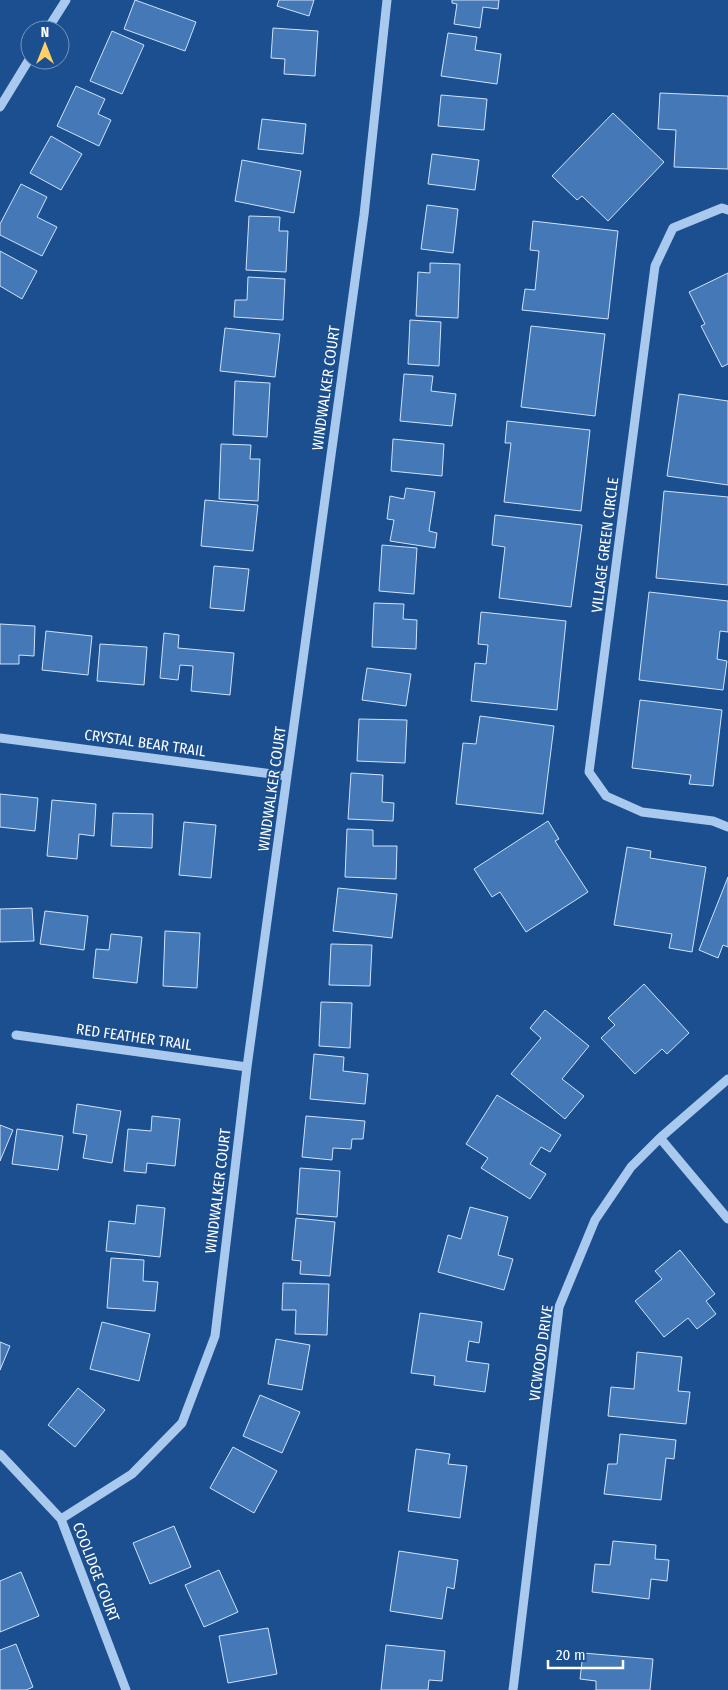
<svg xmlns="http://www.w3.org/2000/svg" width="728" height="1690" viewBox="0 0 728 1690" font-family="'Fira Sans Condensed',sans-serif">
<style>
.building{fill:#4478b7;stroke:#cfe3fa}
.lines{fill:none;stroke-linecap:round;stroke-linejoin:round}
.minor{stroke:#a9c9ee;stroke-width:9}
.labels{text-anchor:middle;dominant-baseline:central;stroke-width:4;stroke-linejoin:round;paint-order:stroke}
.street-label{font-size:15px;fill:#fff;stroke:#1b4f8f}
</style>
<rect width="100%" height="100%" fill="#1b4f8f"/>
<path class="building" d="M135,0L196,22L185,51L124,29Z
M279,0H314L309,16L277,6Z
M452,0H499L498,9L483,7L480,28L454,24L457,4L452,3Z
M273,28L318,31L315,76L284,74L285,59L271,58Z
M112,31L144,45L122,94L90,81Z
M448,33L477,37L475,50L501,54L497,84L441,76Z
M76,86L105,99L98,114L111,120L99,146L57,126Z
M660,93L728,96V169L674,167L676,130L658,129Z
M441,95L487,99L484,130L438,126Z
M613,113L664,162L608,221L582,196L577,200L552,176Z
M262,119L306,124L303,154L258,149Z
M51,136L82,154L61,190L30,173Z
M432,154L479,160L475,190L428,184Z
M242,160L301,171L294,213L235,201Z
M21,184L47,197L37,217L57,227L42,256L0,235V224Z
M427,205L458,209L453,253L421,249Z
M249,216L280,217L279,231H288L286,272L246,270Z
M533,221L618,231L608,319L522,310L525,289L535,290L539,251L530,250Z
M0,251L37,271L22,299L0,286Z
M430,263L460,264L458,318L416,316L418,272L430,273Z
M728,273V364L722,367L701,326L705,324L689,292Z
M248,277L285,279L283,320L234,317L235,300H247Z
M410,320L441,322L439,366L408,364Z
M531,326L605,334L595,416L521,407Z
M225,328L280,334L275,377L220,371Z
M404,374L433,376L431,391L456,394L452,426L400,421Z
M235,381L270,383L267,437L233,435Z
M679,394L728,401V485L667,476Z
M507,421L590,430L581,511L504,502L511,443H505Z
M393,439L444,444L442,476L391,471Z
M221,444L251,445L250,459H260L258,501L219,499Z
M406,488L435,492L429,531L437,533L435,548L390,541L394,520L387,519L390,496L404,499Z
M664,491L728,497V585L656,578Z
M205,500L258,505L253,551L201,546Z
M495,515L582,525L571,607L499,598L505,547L492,545Z
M382,545L417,548L414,594L379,591Z
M214,566L249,569L244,611L210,608Z
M649,592L728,601V632L720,631L717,659L727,661L723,690L639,680Z
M374,603L404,604L403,619L417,620L416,649L372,647Z
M481,612L566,621L557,710L471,701L475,663L486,664L488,645L478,644Z
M0,624L35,626L34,656L19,655V664H0Z
M46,631L92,636L88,675L42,670Z
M164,633L179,635L178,648L234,653L230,695L191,691L193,666L180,665L178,680L160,678Z
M100,644L147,647L144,685L97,681Z
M367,668L411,674L406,706L362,700Z
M640,700L722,710L713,786L689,784L691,775L632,768Z
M480,716L554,726L543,814L456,804L463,743L476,744Z
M359,719L407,720L405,763L357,761Z
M351,773L383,775L382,802L394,803L393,821L348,819Z
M0,794L38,798L35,831L0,827Z
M52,800L96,804L94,836L79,834L77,859L47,856Z
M113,813L153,814L152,848L111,846Z
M548,821L559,839L555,841L588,892L526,932L500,892L492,897L474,869Z
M184,822L216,825L211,878L179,875Z
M347,829L373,830V846H397L396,879L345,877Z
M627,847L651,851L650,858L706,867L692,952L669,948L672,934L614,925Z
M728,877V947L723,945L718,958L699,950Z
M338,888L397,894L392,938L333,931Z
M32,908L34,941L0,942V909Z
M45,911L88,916L84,950L40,944Z
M165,931L200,933L197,988L163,986Z
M111,934L142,937L137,983L93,978L96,949L109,950Z
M331,944L372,945L370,986L329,985Z
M644,984L689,1033L667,1054L662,1049L635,1074L601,1038L615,1025L608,1018Z
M321,1002L352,1003L350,1048L319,1046Z
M545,1010L589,1046L562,1079L584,1096L565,1119L511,1074L541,1038L530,1028Z
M314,1054L344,1057L343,1071L368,1074L365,1104L310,1099Z
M497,1095L561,1135L550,1152L541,1147L530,1164L546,1174L530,1199L481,1168L488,1158L466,1144Z
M77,1104L121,1111L112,1163L83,1158L87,1135L73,1133Z
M152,1116L180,1119L175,1166L147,1163L146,1173L124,1171L128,1129L151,1131Z
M306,1116L365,1121L363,1139H352L351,1149L333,1148L332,1160L302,1157Z
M0,1125L13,1130L0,1161Z
M17,1129L63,1136L58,1170L12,1164Z
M300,1168L340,1171L337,1217L297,1214Z
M137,1205L165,1208L160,1257L106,1251L109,1221L135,1224Z
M470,1207L508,1217L498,1255L513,1259L504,1290L438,1272L448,1235L461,1239Z
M296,1218L335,1222L330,1276L300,1274L301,1261L292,1260Z
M680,1250L715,1294L706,1301L716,1314L697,1329L688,1318L664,1337L635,1301L662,1279L655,1271Z
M111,1258L144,1260L143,1281L158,1282L155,1311L107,1308Z
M283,1283L329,1284L327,1335L295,1334L296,1310H282Z
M420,1313L482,1322L479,1343L469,1341L466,1361L489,1364L485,1392L434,1385L435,1376L411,1373Z
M102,1322L150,1334L139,1381L90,1369Z
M276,1339L310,1345L302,1390L268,1384Z
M0,1342L10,1346L0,1370Z
M637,1352L682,1357L678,1391L690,1392L686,1424L608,1416L611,1387L634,1389Z
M78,1388L105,1410L75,1447L48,1425Z
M260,1395L300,1412L282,1453L243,1436Z
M620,1434L676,1440L674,1459L666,1458L661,1500L604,1494L608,1464H617Z
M233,1447L277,1471L254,1513L210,1488Z
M416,1449L450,1454L448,1464L467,1466L460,1518L408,1511Z
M174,1526L191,1567L150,1584L133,1543Z
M613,1541L656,1545L655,1559L669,1560L667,1581L651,1579L649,1599L592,1592L595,1564L610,1565Z
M399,1551L458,1560L454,1589L447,1587L442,1619L390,1611Z
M219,1570L238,1612L204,1627L185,1585Z
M21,1572L39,1616L0,1632V1581Z
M268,1628L277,1674L228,1683L219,1636Z
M16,1644L33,1687L26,1690H0V1650Z
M386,1645L445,1651L442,1681L429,1680L428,1690H381Z
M583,1653L653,1659L650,1690H596V1681L580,1679Z"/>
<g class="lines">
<path class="minor" d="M47,30L66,0
M0,107L30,58
M728,210L722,208L673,228L655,266L589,772L606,796L642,812L713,821L728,827
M0,738L287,776
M16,1035L247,1067
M660,1138L728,1219
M0,1454L61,1519L126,1690
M61,1519L132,1474L182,1423L215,1336L247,1067L364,215L387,0
M513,1690L559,1307L595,1220L631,1167L660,1138L728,1079"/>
</g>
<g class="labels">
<g class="street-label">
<text transform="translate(326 388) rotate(-82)">WINDWALKER COURT</text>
<text transform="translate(605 545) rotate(-83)">VILLAGE GREEN CIRCLE</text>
<text transform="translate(145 743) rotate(8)">CRYSTAL BEAR TRAIL</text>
<text transform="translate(272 789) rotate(-82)">WINDWALKER COURT</text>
<text transform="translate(134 1037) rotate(8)">RED FEATHER TRAIL</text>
<text transform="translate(218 1191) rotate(-83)">WINDWALKER COURT</text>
<text transform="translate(541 1353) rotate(-82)">VICWOOD DRIVE</text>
<text transform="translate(96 1572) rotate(69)">COOLIDGE COURT</text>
</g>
</g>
<g transform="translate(45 45)"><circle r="24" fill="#1b4f8f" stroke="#7695bc"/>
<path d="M0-4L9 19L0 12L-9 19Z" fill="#ffd166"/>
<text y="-8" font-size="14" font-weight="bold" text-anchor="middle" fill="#ffffff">N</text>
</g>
<path d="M548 1660v8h75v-8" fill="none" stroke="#ffffff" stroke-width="2.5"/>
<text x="556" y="1660" font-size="15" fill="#ffffff" stroke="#1b4f8f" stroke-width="4" paint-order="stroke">20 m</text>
</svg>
